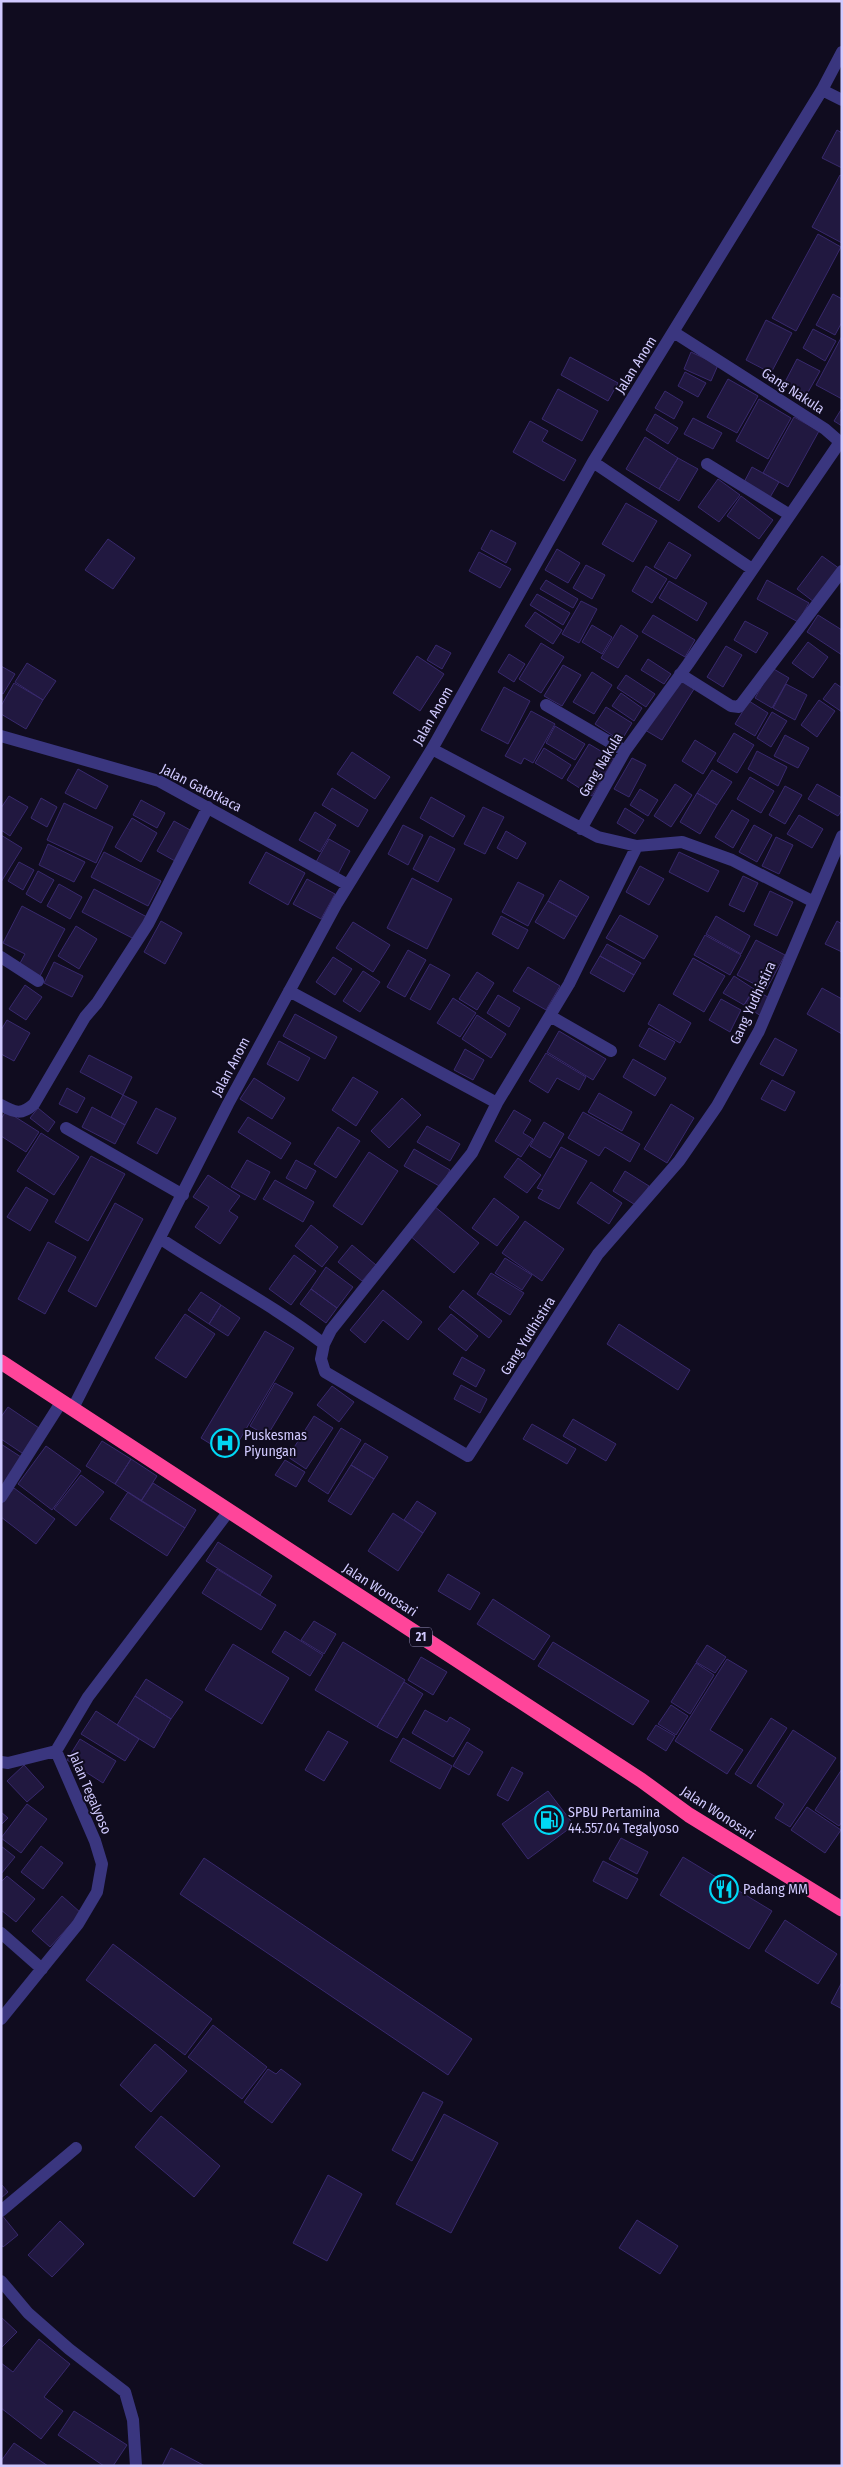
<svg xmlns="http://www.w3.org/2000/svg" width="843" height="2467" viewBox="0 0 843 2467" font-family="'Fira Sans Condensed',sans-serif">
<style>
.building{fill:#211840;stroke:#38296d}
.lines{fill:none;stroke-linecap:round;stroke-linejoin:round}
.street{stroke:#3a367f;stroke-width:12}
.highway{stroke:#ff459a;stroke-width:15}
.labels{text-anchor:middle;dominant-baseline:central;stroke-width:4;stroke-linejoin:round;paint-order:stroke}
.shield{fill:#100c1f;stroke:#9791bc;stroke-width:1}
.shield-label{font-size:12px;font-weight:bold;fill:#d1caff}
.street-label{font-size:14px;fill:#d1caff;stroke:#100c1f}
.poi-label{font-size:14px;fill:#d1caff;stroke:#100c1f;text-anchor:start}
</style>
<rect width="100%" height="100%" fill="#100c1f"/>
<path class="building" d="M837,130L842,133V168L822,158Z
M840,175L842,176V243L812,227Z
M818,234L841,247L796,331L772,318Z
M833,294L842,299V322L835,335L816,325Z
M766,320L792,333L771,373L746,360Z
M813,329L836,341L825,361L803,348Z
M842,336V399L816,385Z
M691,352L718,365L711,381L684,369Z
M570,357L618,383L608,401L561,375Z
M797,359L820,371L807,394L785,382Z
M685,372L706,383L698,397L678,386Z
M728,379L758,396L737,433L707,417Z
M558,389L598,411L582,441L542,419Z
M665,391L683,402L674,419L655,408Z
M759,399L791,418L768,459L736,441Z
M842,408V426L834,421Z
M655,414L678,428L668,444L646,430Z
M794,417L819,431L788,487L763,473Z
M693,418L722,433L713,449L684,434Z
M530,421L548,431L542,441L576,460L564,481L513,452Z
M645,437L678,458L659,489L626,469Z
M678,458L698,469L679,501L659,489Z
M752,467L779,482L769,499L743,484Z
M718,479L740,495L719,522L698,507Z
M741,496L773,520L759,539L727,516Z
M626,503L657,521L633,562L602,544Z
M491,530L516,543L506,563L481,549Z
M108,539L135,558L113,589L85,570Z
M669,542L691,555L676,579L654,567Z
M557,549L580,563L568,583L545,570Z
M479,552L511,569L500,588L469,571Z
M822,556L840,569L814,602L797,589Z
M586,565L605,575L592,599L573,588Z
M646,566L667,579L652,603L632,591Z
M546,580L578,599L573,608L540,589Z
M767,580L809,603L798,622L757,599Z
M669,581L707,603L697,621L659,598Z
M537,594L570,613L563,625L530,605Z
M581,601L597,609L579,643L562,634Z
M535,612L562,630L553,644L525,626Z
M653,615L695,640L685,657L642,632Z
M818,615L842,630V655L807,632Z
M745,621L768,633L756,653L734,640Z
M592,625L612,637L602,654L582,642Z
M621,625L638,636L618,668L601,658Z
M808,642L828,657L813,678L792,663Z
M541,643L564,657L541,693L519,679Z
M436,645L451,653L442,669L427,660Z
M726,646L742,655L723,687L707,677Z
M509,654L525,664L514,682L498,672Z
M417,656L444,674L420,711L393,693Z
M648,659L671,674L664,684L641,670Z
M27,663L56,681L43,700L15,682Z
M563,665L581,675L562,706L544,696Z
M1,666L15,674L3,694L1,693Z
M772,668L789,678L772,708L755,698Z
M592,672L612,685L594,714L573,702Z
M626,675L655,694L646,707L617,688Z
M678,679L694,689L662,740L645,730Z
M14,683L43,700L26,729L1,714V706Z
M835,683L842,688V712L823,699Z
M786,684L807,695L795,720L773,708Z
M504,687L530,701L508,744L481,730Z
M621,693L642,708L634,721L612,706Z
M819,700L835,711L817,737L801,725Z
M749,701L768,713L755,736L735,724Z
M606,707L632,723L621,741L595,724Z
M531,711L555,724L533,763L524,758L521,764L505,756Z
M772,712L787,721L771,747L757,738Z
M555,726L585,744L575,760L546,743Z
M734,733L754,745L737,773L717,761Z
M785,735L809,748L798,768L774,756Z
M695,740L716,753L703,774L682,761Z
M589,744L614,759L592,796L567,780Z
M544,748L571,765L562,779L535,763Z
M757,751L787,767L778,786L748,769Z
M352,752L390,777L375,799L337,774Z
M632,758L646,765L629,797L614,789Z
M78,769L108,786L96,809L65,793Z
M712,770L732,782L717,805L697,793Z
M750,777L774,791L761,813L737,799Z
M675,784L692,795L671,827L654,816Z
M817,784L842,798V810L838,816L808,799Z
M785,786L802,795L785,824L769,815Z
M332,788L368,810L358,827L322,805Z
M640,789L658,800L648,816L630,805Z
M697,793L717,805L700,834L680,822Z
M9,796L28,807L10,836L1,830V808Z
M431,797L465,816L453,837L420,818Z
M41,798L57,807L47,827L31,818Z
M141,800L165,813L157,828L133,815Z
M64,803L113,827L96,863L47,840Z
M483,807L504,817L485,854L464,844Z
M625,808L644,820L635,834L617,823Z
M732,810L749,820L733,848L715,837Z
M315,812L336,825L320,852L299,840Z
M799,815L823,829L812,848L787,834Z
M132,818L157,833L141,862L115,847Z
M174,821L192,831L175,861L157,851Z
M403,825L423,835L408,865L388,854Z
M754,825L772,835L757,862L739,852Z
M506,831L526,843L517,859L497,848Z
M1,835L22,848L1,882Z
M430,836L455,849L438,882L413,869Z
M776,837L793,845L779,874L762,866Z
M329,839L350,851L338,874L316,862Z
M48,844L85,862L74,882L39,865Z
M104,852L161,881L148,906L91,877Z
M266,852L305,873L288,905L249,883Z
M679,852L719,871L708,892L669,872Z
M19,862L34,870L23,890L8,881Z
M640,866L664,879L649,905L626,892Z
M38,871L54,880L41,903L26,894Z
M743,876L758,883L744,912L729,905Z
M412,878L452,899L427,949L387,928Z
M307,879L335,894L321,919L293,904Z
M560,880L589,897L577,917L548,901Z
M518,882L544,895L528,926L502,912Z
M59,884L82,897L70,919L47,906Z
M94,889L147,917L136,940L82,912Z
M770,891L793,902L777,936L754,925Z
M548,901L577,917L564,939L535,922Z
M22,906L65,929L40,976L19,965L25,954L3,943Z
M620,915L658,936L644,959L606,938Z
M501,916L528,930L518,949L492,934Z
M716,916L750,936L741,954L706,934Z
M161,921L182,933L165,964L144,952Z
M837,921L842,924V952L825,944Z
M353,922L390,945L373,972L336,948Z
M76,926L97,939L79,969L58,956Z
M705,935L741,955L730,975L694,955Z
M756,940L785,955L766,990L737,975Z
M607,944L641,963L634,975L600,956Z
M408,950L426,960L405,997L387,987Z
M600,956L634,975L624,992L590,973Z
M333,957L352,969L335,995L316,982Z
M693,958L725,976L704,1012L673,994Z
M54,962L83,976L72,997L44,983Z
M430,964L450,975L430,1010L410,999Z
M528,967L560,986L546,1010L513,991Z
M363,971L380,982L360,1012L343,1001Z
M477,972L494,983L477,1010L459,999Z
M734,976L754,989L744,1005L723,993Z
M25,985L42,997L26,1020L9,1009Z
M822,988L842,999V1034L807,1014Z
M754,989L771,999L761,1016L744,1005Z
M498,995L520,1008L509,1027L487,1013Z
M453,998L476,1013L460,1037L437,1023Z
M721,999L741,1010L730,1032L709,1020Z
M659,1004L691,1023L680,1043L648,1024Z
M295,1014L337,1037L325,1059L283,1036Z
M477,1015L506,1034L491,1058L462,1039Z
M7,1020L30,1033L14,1061L1,1054V1030Z
M649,1028L675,1042L665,1060L639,1046Z
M559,1031L606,1059L593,1080L547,1052Z
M775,1038L797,1050L783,1076L760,1064Z
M279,1041L310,1058L298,1081L267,1064Z
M465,1049L484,1060L473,1080L454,1070Z
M546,1053L586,1077L579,1090L557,1078L548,1093L529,1081Z
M89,1055L132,1077L123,1095L80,1072Z
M633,1059L666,1078L655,1096L623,1077Z
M353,1077L378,1092L356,1126L332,1110Z
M254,1078L285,1098L272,1119L240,1099Z
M772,1080L795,1092L785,1111L761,1099Z
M67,1088L85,1098L77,1113L59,1104Z
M599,1093L632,1112L622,1131L588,1112Z
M123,1095L137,1102L125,1125L111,1117Z
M402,1098L421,1115L389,1148L371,1131Z
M671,1104L694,1118L667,1163L644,1149Z
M92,1107L125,1125L115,1144L82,1127Z
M38,1108L55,1122L48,1132L30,1118Z
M156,1108L176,1118L157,1154L137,1143Z
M514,1110L531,1120L523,1133L533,1139L521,1157L495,1141Z
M6,1111L39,1132L26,1152L1,1136V1119Z
M583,1112L640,1144L630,1162L605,1147L599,1156L568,1138Z
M248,1117L291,1143L281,1159L238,1132Z
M544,1122L564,1134L550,1158L530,1146Z
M427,1126L460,1144L450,1161L417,1142Z
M338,1127L360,1141L336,1178L314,1164Z
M41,1133L79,1157L54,1195L17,1171Z
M561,1147L587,1161L559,1209L538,1198L543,1190L537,1188Z
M414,1149L450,1170L441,1187L404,1166Z
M369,1152L398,1171L362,1225L333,1206Z
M91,1156L125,1174L88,1241L55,1222Z
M518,1158L541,1175L527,1193L504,1177Z
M247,1160L270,1172L255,1200L231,1187Z
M296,1160L316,1171L306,1189L286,1178Z
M625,1171L649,1186L637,1206L613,1191Z
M208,1175L240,1196L229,1211L238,1217L220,1244L195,1227L209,1207L193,1197Z
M275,1180L314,1202L303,1222L263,1199Z
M591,1182L622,1203L609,1224L577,1203Z
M26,1187L48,1200L30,1231L7,1217Z
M494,1198L519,1217L497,1246L472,1228Z
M115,1203L143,1219L96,1307L68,1291Z
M434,1206L479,1243L454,1273L409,1235Z
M525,1221L564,1249L542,1281L502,1253Z
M311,1225L338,1247L322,1267L295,1246Z
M48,1242L76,1257L45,1314L18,1299Z
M352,1245L376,1265L362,1281L338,1262Z
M294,1255L316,1271L291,1305L269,1289Z
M505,1258L532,1275L522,1290L495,1273Z
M326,1267L353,1287L337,1308L311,1289Z
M491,1273L524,1293L510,1315L477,1294Z
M311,1289L337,1308L326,1323L300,1304Z
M383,1290L422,1322L408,1340L383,1320L365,1343L350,1330Z
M463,1290L502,1321L489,1338L449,1307Z
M201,1292L221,1305L209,1324L188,1310Z
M221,1305L240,1318L228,1336L209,1324Z
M185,1314L215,1334L186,1378L155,1358Z
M451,1314L478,1336L466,1351L438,1329Z
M619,1324L690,1370L678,1390L607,1344Z
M265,1331L294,1348L230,1456L201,1438Z
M462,1357L485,1370L476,1387L453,1374Z
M275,1383L293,1393L267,1436L250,1426Z
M461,1385L487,1399L480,1413L454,1399Z
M332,1386L354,1402L339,1422L317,1405Z
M8,1407L42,1430L25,1455L1,1439V1417Z
M314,1416L333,1428L306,1469L288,1457Z
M573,1419L616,1444L606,1461L563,1436Z
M532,1424L576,1449L567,1464L523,1439Z
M341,1428L361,1440L328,1494L308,1481Z
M102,1441L131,1459L115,1484L86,1466Z
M365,1443L388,1457L374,1479L351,1465Z
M1,1444L21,1457L1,1487Z
M46,1446L81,1471L52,1510L18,1484Z
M131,1459L157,1476L141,1501L115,1484Z
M285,1460L305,1472L296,1487L275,1475Z
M351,1465L374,1479L351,1515L328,1501Z
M81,1475L104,1492L76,1526L54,1509Z
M153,1483L196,1510L185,1528L141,1501Z
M14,1488L55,1519L36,1544L1,1517V1504Z
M128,1492L185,1528L167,1556L110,1519Z
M417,1501L436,1513L423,1533L404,1520Z
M393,1513L423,1533L398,1571L368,1551Z
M218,1542L272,1576L260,1595L206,1561Z
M217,1569L276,1605L261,1630L202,1593Z
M448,1574L480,1593L470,1610L438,1591Z
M493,1599L550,1636L534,1660L477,1624Z
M314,1621L336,1634L324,1654L301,1640Z
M285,1631L323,1655L310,1676L272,1652Z
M343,1642L405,1680L377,1727L315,1690Z
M553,1642L649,1701L633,1725L538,1666Z
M233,1644L289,1678L262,1724L205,1690Z
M707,1645L726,1657L715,1673L696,1662Z
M421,1657L447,1672L433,1695L408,1680Z
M727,1659L747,1671L710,1730L743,1750L727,1774L675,1741Z
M696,1663L714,1675L690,1714L671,1702Z
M146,1679L183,1702L171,1719L135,1696Z
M404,1682L423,1694L397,1738L377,1727Z
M135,1696L171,1719L154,1748L117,1725Z
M671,1705L688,1716L676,1735L658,1724Z
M425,1710L447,1722L450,1717L470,1729L453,1757L412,1733Z
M96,1711L139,1739L125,1761L81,1734Z
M771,1718L787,1728L751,1784L735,1774Z
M656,1725L675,1736L666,1751L647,1739Z
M793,1730L836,1758L790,1827L775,1818L784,1804L757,1786Z
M328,1731L348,1742L324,1781L305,1770Z
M403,1738L452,1766L440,1789L390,1761Z
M80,1739L116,1761L103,1783L67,1760Z
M467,1742L483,1752L469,1775L453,1766Z
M24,1765L44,1787L27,1802L7,1781Z
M512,1767L523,1773L508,1801L497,1795Z
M842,1769V1822L839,1826L815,1810Z
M548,1791L574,1825L528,1859L502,1824Z
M27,1804L47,1819L21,1853L1,1838Z
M807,1807L841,1830L825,1853L791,1830Z
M1,1812L8,1818L1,1825Z
M621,1838L648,1852L637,1874L609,1859Z
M1,1846L15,1857L1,1874Z
M41,1846L63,1863L43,1889L21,1872Z
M683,1857L772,1911L749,1949L660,1895Z
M204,1858L472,2039L448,2075L180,1894Z
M603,1861L638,1879L627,1899L593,1881Z
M7,1876L35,1899L16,1922L1,1910V1882Z
M62,1896L81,1913L50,1947L32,1931Z
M785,1920L837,1954L818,1984L765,1951Z
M113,1944L212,2019L185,2055L86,1980Z
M842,1982V2009L831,2003Z
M213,2025L267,2067L242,2099L188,2057Z
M155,2044L187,2071L151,2112L120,2085Z
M268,2069L276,2074L281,2069L301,2084L272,2123L244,2102Z
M423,2092L443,2102L412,2161L392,2150Z
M444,2114L498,2143L451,2233L396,2204Z
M161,2116L220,2166L194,2197L135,2147Z
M328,2175L362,2194L327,2261L293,2243Z
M1,2184L8,2192L1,2198Z
M1,2214L18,2235L3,2247L1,2244Z
M637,2220L678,2246L660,2274L619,2248Z
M60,2221L84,2244L52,2277L28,2255Z
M1,2317L17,2332L1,2348Z
M39,2339L70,2364L44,2397L63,2411L41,2439L1,2408V2363L13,2372Z
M74,2411L127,2445L113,2466H104L58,2435Z
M14,2443L48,2466H1V2461Z
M171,2448L205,2466H162Z"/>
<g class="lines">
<path class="street" d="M822,90L842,100
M593,462L752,569
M707,464L790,515
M680,674L731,706L739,707L842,571
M546,705L625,751
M1,736L159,781L348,885
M432,749L598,837L637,846L682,842L732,860L814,902
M581,829L625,751L688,664L840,442L825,429L675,333
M1,957L38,981
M289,991L497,1103
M550,1016L611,1051
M1,1105C15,1113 22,1115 34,1104L85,1017L97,1003L148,924L208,807
M66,1128L183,1195
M161,1239C215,1275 273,1305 324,1344L321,1359L325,1372L468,1456L598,1254L679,1161L717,1106L759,1031L842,836
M324,1344L331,1330L472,1153L497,1103L569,984L637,846
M73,1408L228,1104L337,903L432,749L593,462L822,90L842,52
M1,1497L62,1401
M1,1762L8,1763L56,1751
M1,1933L42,1969
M1,2019L78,1924L97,1892L102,1864L95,1841L56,1751L88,1697L229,1511
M1,2211L76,2148
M1,2281L28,2313L69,2349L125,2392L133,2420L136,2466"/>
<path class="highway" d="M1,1362L641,1780L689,1815L842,1909"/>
</g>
<defs>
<symbol id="hospital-ring" viewBox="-11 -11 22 22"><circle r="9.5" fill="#100c1f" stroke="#00d8f5" stroke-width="1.5"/><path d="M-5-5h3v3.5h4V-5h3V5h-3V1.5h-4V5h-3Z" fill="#00d8f5"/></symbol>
<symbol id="fuel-ring" viewBox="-11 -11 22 22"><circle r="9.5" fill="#100c1f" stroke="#00d8f5" stroke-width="1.5"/><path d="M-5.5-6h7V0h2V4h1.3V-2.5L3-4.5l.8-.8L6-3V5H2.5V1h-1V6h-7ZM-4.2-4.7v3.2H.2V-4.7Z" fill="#00d8f5"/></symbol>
<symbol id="restaurant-ring" viewBox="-11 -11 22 22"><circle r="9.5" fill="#100c1f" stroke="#00d8f5" stroke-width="1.5"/><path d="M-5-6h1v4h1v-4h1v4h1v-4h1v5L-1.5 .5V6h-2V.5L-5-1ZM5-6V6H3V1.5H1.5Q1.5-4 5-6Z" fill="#00d8f5"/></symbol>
</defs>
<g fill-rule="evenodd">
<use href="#hospital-ring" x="209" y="1427" width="32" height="32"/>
<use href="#fuel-ring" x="533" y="1804" width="32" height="32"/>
<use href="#restaurant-ring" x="708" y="1873" width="32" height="32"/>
</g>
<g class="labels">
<rect class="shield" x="410" y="1627.5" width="22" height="19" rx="4"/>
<g class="shield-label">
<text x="421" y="1637">21</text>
</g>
<g class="street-label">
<text transform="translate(636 365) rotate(-58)">Jalan Anom</text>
<text transform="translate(793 391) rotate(33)">Gang Nakula</text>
<text transform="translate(433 716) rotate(-60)">Jalan Anom</text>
<text transform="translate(601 765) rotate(-59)">Gang Nakula</text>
<text transform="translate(201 788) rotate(27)">Jalan Gatotkaca</text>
<text transform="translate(753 1003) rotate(-65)">Gang Yudhistira</text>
<text transform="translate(231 1067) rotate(-62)">Jalan Anom</text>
<text transform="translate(528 1336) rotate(-58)">Gang Yudhistira</text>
<text transform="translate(380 1590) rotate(33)">Jalan Wonosari</text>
<text transform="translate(90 1793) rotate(67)">Jalan Tegalyoso</text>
<text transform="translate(718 1813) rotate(33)">Jalan Wonosari</text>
</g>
<g class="poi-label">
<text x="244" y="1435">Puskesmas<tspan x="244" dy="16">Piyungan</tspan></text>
<text x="568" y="1812">SPBU Pertamina<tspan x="568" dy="16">44.557.04 Tegalyoso</tspan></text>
<text x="743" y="1889">Padang MM</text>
</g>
</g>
<rect width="843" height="2467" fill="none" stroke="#d1caff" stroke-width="5"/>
</svg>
